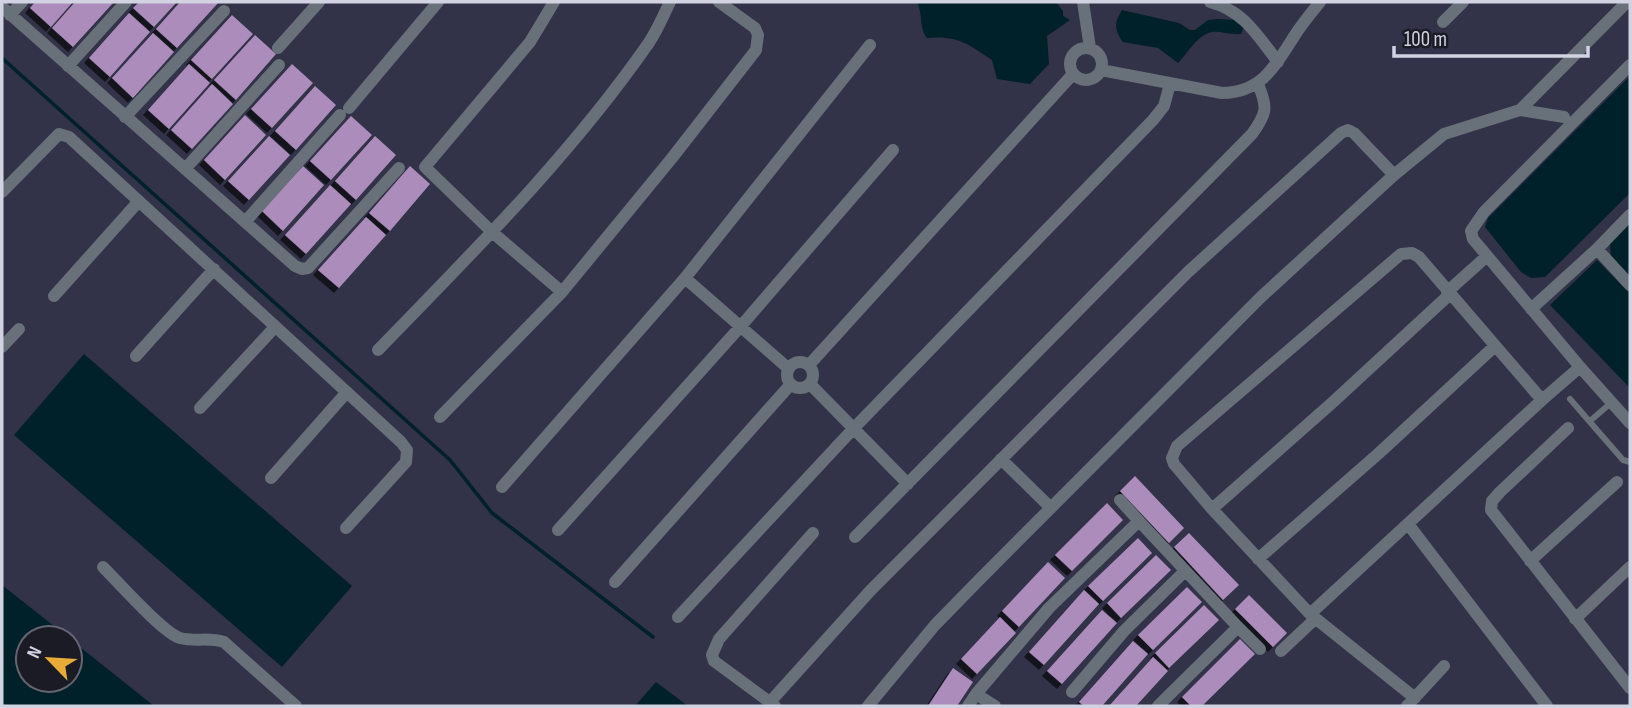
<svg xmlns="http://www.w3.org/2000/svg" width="1632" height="708" viewBox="0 0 1632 708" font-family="'Sofia Sans Condensed',sans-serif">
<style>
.water{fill:#00202a}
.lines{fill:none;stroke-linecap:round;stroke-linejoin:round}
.stream{stroke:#00202a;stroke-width:3.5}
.building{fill:#ac8cba;filter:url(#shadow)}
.service{stroke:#687079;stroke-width:6}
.minor{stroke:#687079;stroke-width:12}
</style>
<defs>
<filter id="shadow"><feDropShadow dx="-5" dy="5" stdDeviation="0" flood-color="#0009"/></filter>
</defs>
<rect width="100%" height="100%" fill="#323249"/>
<path class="water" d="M917,2H1056L1063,11V16L1070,20L1047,36L1049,64L1030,84L997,79L992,60C968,44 958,35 927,38C919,29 923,14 917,2Z
M1122,10L1179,23L1190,30H1195L1208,20L1218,19L1235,20L1244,27L1241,34C1231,35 1219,31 1212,32C1197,35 1188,53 1178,63L1158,48L1123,42C1114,30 1114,22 1122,10Z
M1630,76V193L1545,277L1531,278L1521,272L1485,227L1488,218Z
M1630,222V277L1611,257L1610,243Z
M1597,260L1630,294V388L1550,305Z
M84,354L352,586L282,667L14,435Z
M2,585L69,638H28V680H70V639L154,706H2Z
M656,682L688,706H635Z"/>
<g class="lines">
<path class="stream" d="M2,58L450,460L492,513L653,637"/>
</g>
<path class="building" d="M35,2H73L51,27L30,8Z
M75,2H114L73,47L52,28Z
M139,2H177L154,27L133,8Z
M180,2H219L177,48L156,29Z
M129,13L150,32L110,77L89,58Z
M232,15L253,34L212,79L191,60Z
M153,33L174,52L133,98L112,78Z
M255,35L276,54L236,100L214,80Z
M189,64L210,83L169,129L148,110Z
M292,64L313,83L272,128L251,109Z
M212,84L233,104L192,149L171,130Z
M315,86L336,105L296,150L275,131Z
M245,115L266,135L225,180L204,160Z
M351,116L372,135L331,180L310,161Z
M269,136L290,155L249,200L228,181Z
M375,136L396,155L356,200L335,181Z
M303,166L324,185L283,231L262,211Z
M410,166L430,184L390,231L369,213Z
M330,185L351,204L306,254L285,235Z
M366,217L386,235L339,288L318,270Z
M1135,476L1184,528L1169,543L1120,491Z
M1107,503L1123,520L1072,571L1055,555Z
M1189,533L1239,585L1223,600L1174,547Z
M1138,538L1152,553L1103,601L1088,586Z
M1156,555L1171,570L1121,618L1107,603Z
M1048,562L1065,578L1019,627L1002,611Z
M1187,587L1202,602L1153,650L1138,635Z
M1084,590L1099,604L1044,665L1029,652Z
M1249,595L1287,633L1273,647L1235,609Z
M1204,605L1219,620L1169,668L1155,653Z
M1102,610L1117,623L1062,684L1047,671Z
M1000,617L1016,633L977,674L961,659Z
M1240,639L1255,654L1202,706H1191L1182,697Z
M1133,641L1148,654L1102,706H1084L1079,702Z
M1153,657L1168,671L1136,706H1109Z
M953,668L973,682L957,706H928Z"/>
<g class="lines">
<path class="service" d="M1570,399L1623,460L1630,462
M1590,421L1612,402"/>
<path class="minor" d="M554,2L530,42L425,167L492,232L562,292
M1083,2L1090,48
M1210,2C1244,11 1257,35 1278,62
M2,7L295,266L302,269L308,268L399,168
M10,15L22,2
M1443,22L1463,2
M1070 64a16 16 0 1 1 32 0a16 16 0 1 1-32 0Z
M278,48L319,2
M68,66L126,2
M1101,70L1222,93C1261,92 1274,68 1293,38C1301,25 1311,13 1320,2
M349,108L438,2
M1520,110L1564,117
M125,117L224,11
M185,169L279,65
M2,192L59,134L69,137L401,442L407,450L406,462L346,528
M245,222L340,115
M1597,249L1630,285
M685,278L789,369
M1447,292L1487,256
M54,296L139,201
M1531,309L1597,249L1630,215
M2,347L19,329
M378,350C472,253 570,156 648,44C657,31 663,16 670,2
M136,356L214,269
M787 375a13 13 0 1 1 26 0a13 13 0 1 1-26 0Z
M809,365L1073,74
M1580,367L1630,423
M810,384L908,484
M200,408L275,327
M440,417L562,292L672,158L756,50L758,35L755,28L719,2
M1568,428L1500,492L1492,501L1491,510L1630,688
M1001,459L1051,508
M271,478L347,392
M502,487L685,278L870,45
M1120,500L1139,521
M1212,509L1333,402L1449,295
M1408,524L1547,706
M558,530L741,326L893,150
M855,537L1252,134C1267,113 1268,108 1258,84
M1258,559L1378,454L1495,346
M1530,561L1617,482
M103,567C118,582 164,634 180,638C195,642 209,637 224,642L296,706
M615,582L791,384
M1310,614L1542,400L1580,367L1473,239L1471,231L1484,212L1630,65
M678,617L854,428L1153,120L1164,106L1170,84
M1575,619L1630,567
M1238,627L1260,649
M1281,651L1315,619
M1072,692L1124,631L1185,571
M1415,698L1310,614L1212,509L1174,464L1172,458L1177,446L1401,254L1412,253L1419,257L1542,400
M770,702L870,591L1188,272L1341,133L1348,130L1354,133L1394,175
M775,706L714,661L712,655L719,639L813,533
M868,706L935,625L978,581L1261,297L1394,175L1444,134L1520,110L1627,2
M968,706L976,694
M995,706L976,694L1049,608L1139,521L1238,627L1158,706
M1407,706L1444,666"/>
</g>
<rect width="1632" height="708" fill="none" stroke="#d2d3e2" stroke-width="7"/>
<g transform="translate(49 659) rotate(295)"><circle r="33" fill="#1b1b26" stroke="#646571" stroke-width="2"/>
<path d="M0-5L12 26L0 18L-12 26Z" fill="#e8ab37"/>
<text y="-10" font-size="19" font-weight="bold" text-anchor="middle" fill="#d2d3e2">N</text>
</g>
<path d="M1394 46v10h194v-10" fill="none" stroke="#d2d3e2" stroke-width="3.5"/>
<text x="1404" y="46" font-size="21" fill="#d2d3e2" stroke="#1b1b26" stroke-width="5" paint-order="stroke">100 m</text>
</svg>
